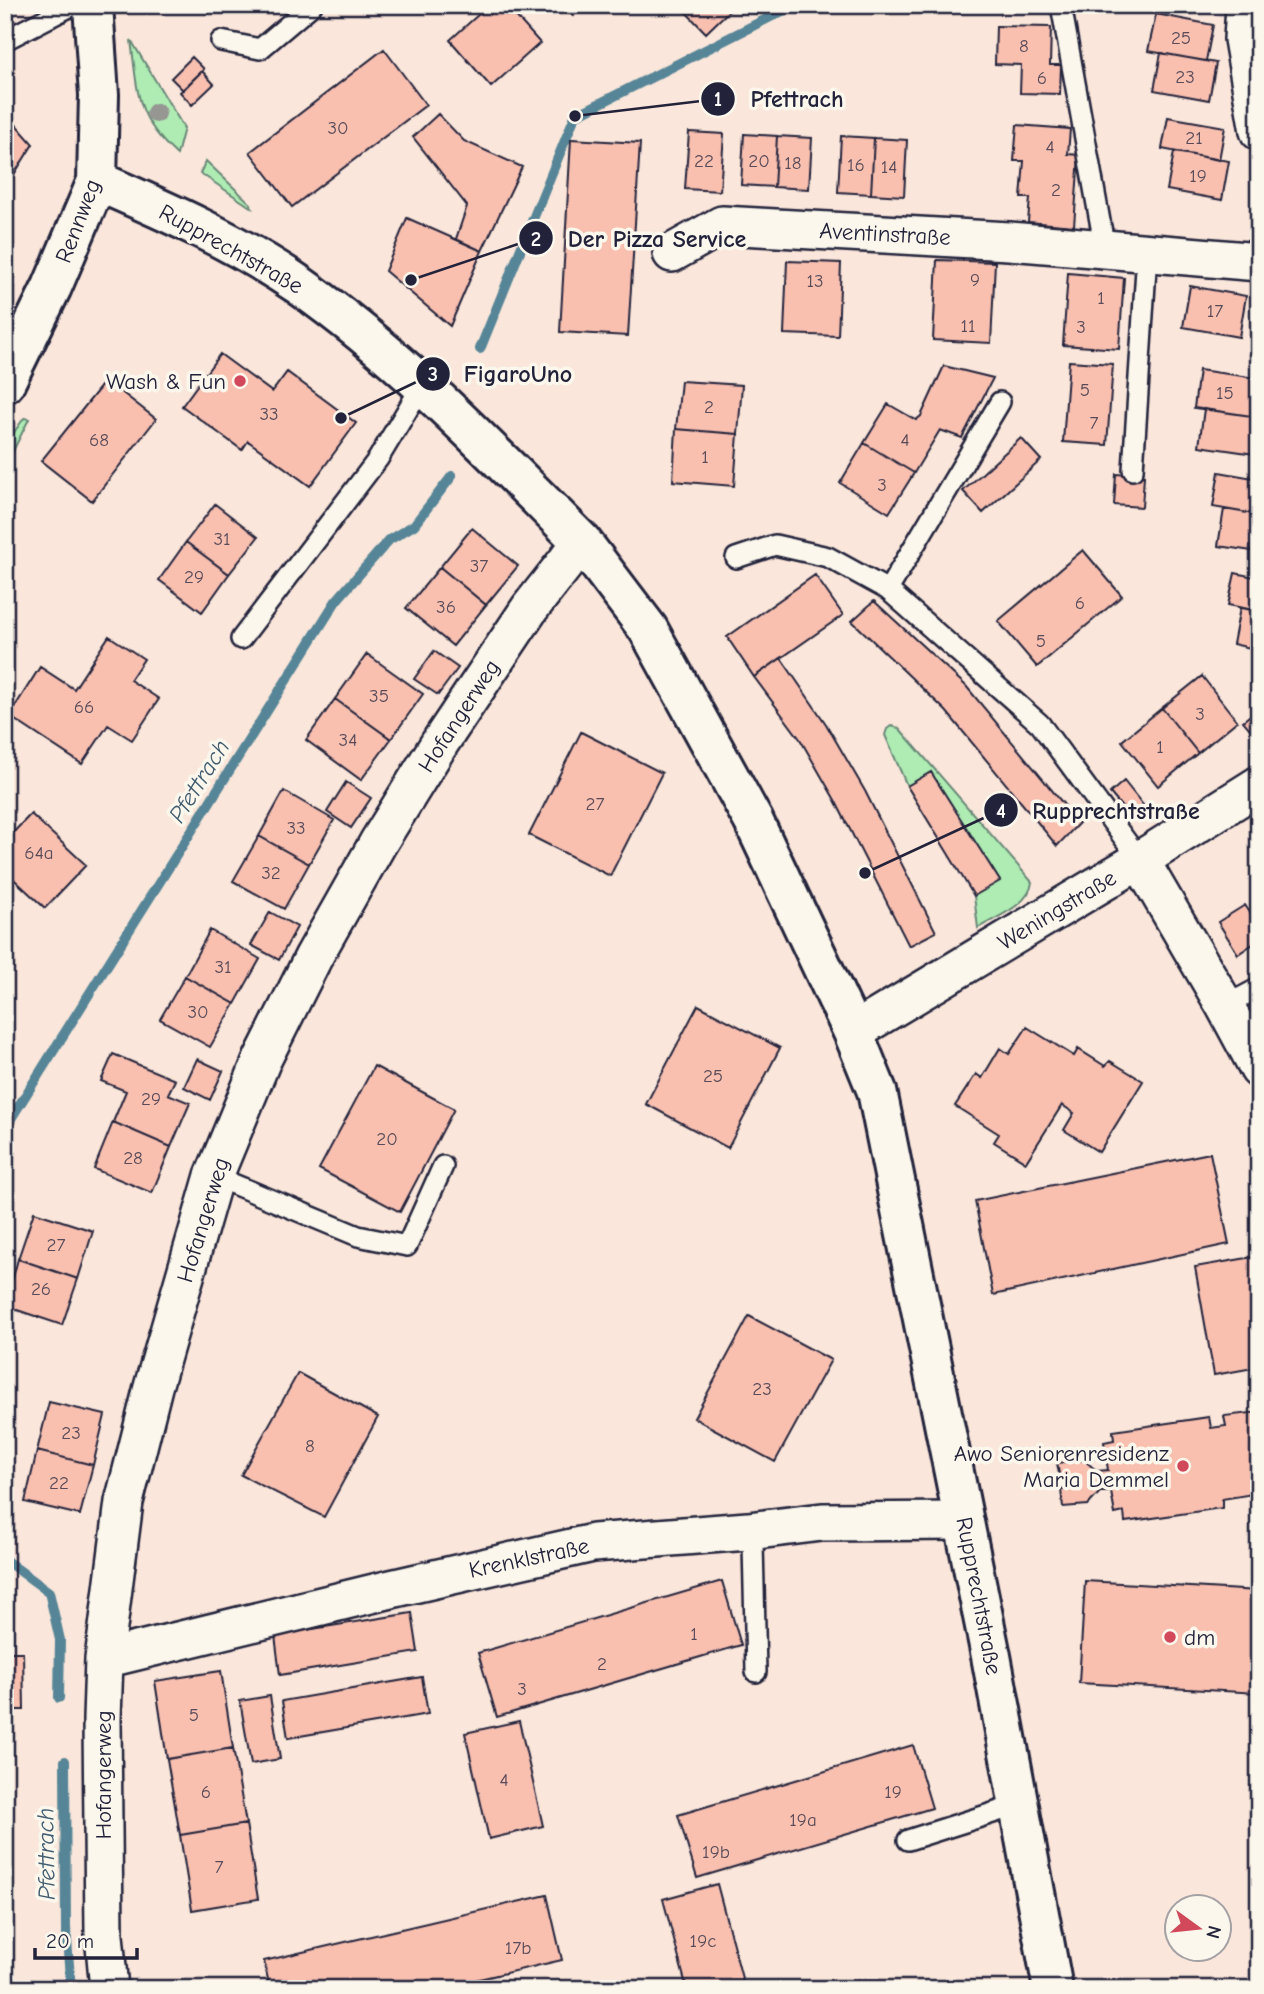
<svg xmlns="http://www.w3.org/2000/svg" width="1264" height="1994" viewBox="0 0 1264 1994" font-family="'Comic Neue',sans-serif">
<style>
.green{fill:#aeecb3;stroke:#688777;stroke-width:2}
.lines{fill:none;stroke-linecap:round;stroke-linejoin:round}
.stream{stroke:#568597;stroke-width:10}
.building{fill:#f9c0b0;stroke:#22223b;stroke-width:2}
.service-casing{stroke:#22223b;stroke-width:24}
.minor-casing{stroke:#22223b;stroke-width:42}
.secondary-casing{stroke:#22223b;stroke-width:44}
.service{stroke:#fbf7ec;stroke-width:19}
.minor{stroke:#fbf7ec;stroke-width:37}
.secondary{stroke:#fbf7ec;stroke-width:38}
.tree{fill:#969693}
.poi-dot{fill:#d1495b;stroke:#fbf7ec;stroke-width:2.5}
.labels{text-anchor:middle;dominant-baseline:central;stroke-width:7;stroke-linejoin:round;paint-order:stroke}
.number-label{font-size:19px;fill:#584a58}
.street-label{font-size:23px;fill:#22223b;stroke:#fbf7ec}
.poi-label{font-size:23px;fill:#22223b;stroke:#fbf7ec;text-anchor:end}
.water-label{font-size:24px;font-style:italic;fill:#405c71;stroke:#fbf7ec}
.leader{fill:none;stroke:#22223b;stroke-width:2.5}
.callout-dot{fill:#22223b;stroke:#fbf7ec;stroke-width:2.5}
.mark-label{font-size:21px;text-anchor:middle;font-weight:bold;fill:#fff}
.callout-label{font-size:24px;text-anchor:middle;font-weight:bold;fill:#22223b;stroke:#fbf7ec;stroke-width:7;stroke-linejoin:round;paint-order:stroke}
</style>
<rect width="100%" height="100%" fill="#fae6da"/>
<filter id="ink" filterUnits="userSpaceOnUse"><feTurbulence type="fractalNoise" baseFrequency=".0143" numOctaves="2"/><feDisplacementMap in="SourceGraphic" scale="14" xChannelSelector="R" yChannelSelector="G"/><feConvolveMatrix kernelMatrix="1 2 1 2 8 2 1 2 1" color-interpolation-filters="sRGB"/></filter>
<g filter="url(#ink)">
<path class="green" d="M131,40L184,128L177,155C135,117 138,93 131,40Z
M206,161L251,204L252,208L200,173Z
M24,418L29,419L5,467V445Z
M891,726L899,728L1032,882C1030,905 996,917 978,928L974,896L931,772L907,786L885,735L887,729Z"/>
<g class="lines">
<path class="stream" d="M480,349L575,116L794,5
M5,1128L336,601L389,540L414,525L452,476
M5,1560L49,1592L60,1640L59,1698
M65,1761L66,1928L71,1989"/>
</g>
<path class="building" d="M489,5H506L540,43L491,87L450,40Z
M564,5H585L573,16Z
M679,5H735L706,33Z
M1156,14L1213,25L1206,61L1148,51Z
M996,26L1051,27L1050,65H1061L1060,94L1020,93L1021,65L995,64Z
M384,49L426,105L292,207L250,152Z
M1161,53L1216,63L1209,100L1154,90Z
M192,57L204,69L183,90L171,78Z
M202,71L214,84L192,105L180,92Z
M5,112L33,144L5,189Z
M438,114L464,141L522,167L482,251L456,239L467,206L413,137Z
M1168,117L1225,127L1219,160L1162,149Z
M1017,125L1070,129L1068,154L1079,155L1074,226L1028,222L1030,198H1021L1024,161H1014Z
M689,132L724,134L720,191L685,189Z
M744,134L777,136L774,187L741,185Z
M777,136L812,138L809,189L774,187Z
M841,136L874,138L871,194L838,192Z
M874,138L907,140L904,196L871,194Z
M571,139L640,143L628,336L560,332Z
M1174,152L1229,161L1222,200L1167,190Z
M407,218L482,251L450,326L385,271Z
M937,260L995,262L991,343L933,340Z
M787,261L841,263L838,336L784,334Z
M1068,273L1124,278L1119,349L1063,345Z
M1190,286L1246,296L1239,337L1183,327Z
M220,354L272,392L287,372L356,423L310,486L248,441L242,450L182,406Z
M1069,361L1113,364L1107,445L1063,442Z
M944,366L993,378L962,438L940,430L914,473L864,443L888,404L916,420L921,416Z
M1199,370L1257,378L1252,416L1194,408Z
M106,380L156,419L92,501L41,461Z
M681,381L742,385L738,434L676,429Z
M1204,409L1259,417L1255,454L1199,446Z
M676,429L738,434L734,486L673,481Z
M1021,438L1041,460L983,513L963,491Z
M864,443L914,473L889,513L840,483Z
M1219,472L1259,479V515L1213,507Z
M1116,474L1144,476L1142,507L1114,505Z
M215,504L258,537L229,574L186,542Z
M1224,509L1259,515V552L1218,546Z
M472,528L518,566L486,605L440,567Z
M186,542L229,574L202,612L159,580Z
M1083,550L1122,596L1037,667L998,621Z
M440,567L486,605L453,646L406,608Z
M1235,573L1259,578V611L1228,605Z
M815,575L843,615L754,677L727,637Z
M874,601L966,686L1079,823L1057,846L946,711L852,621Z
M1240,608L1259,611V650L1233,644Z
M109,636L144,659L130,680L159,699L132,740L108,725L82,764L9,716L40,667L74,689Z
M434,651L458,668L438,695L414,679Z
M367,654L423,694L391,739L335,699Z
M781,658L826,724L865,791L936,932L909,946L835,800L800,739L754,677Z
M1202,676L1237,721L1198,753L1162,708Z
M335,699L391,739L361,780L306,740Z
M1162,708L1198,753L1158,786L1122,741Z
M1259,708V732L1255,735L1243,721Z
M581,732L662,773L610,876L529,835Z
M931,772L1000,881L974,896L907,786Z
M1124,781L1143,805L1129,816L1110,793Z
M346,782L371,798L351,828L327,812Z
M284,791L334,820L309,864L259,836Z
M31,814L86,865L45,908L5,871V841Z
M259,836L309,864L284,909L233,881Z
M1245,905L1259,926V940L1238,954L1218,922Z
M270,912L297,927L279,960L251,945Z
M210,930L260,959L235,1004L185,976Z
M5,943L14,951L5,962Z
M185,976L235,1004L210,1047L160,1019Z
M698,1005L780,1048L728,1148L646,1104Z
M1027,1027L1074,1056L1078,1049L1105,1066L1110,1061L1143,1081L1099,1152L1064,1130L1074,1113L1062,1105L1026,1162L994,1142L999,1134L955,1106L976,1074L982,1078L1000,1048L1009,1054Z
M113,1054L175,1080L168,1094L190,1103L171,1147L113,1122L126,1091L101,1081Z
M197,1059L223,1071L210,1100L184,1087Z
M374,1066L454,1109L400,1212L319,1169Z
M113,1122L171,1147L152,1193L94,1169Z
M1210,1153L1229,1244L993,1295L975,1201Z
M34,1212L93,1231L78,1279L18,1259Z
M1259,1256V1367L1214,1375L1195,1267Z
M18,1259L78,1279L62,1325L5,1306Z
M749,1316L831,1360L775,1462L694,1418Z
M298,1373L378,1417L324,1517L241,1475Z
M49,1402L105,1415L93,1465L37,1451Z
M1259,1412V1493L1222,1499V1508L1125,1522L1124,1512L1115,1514L1111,1492H1100L1088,1505L1063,1507L1061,1490L1070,1489L1069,1478L1060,1479L1057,1463L1084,1460L1097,1471L1108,1470L1104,1442L1114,1440L1113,1431L1209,1417L1211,1428L1226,1426L1224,1416Z
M37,1451L93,1465L80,1515L25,1502Z
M722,1581L741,1645L497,1717L478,1653Z
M1085,1581L1259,1591V1693L1079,1683Z
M412,1613L418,1652L280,1675L275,1635Z
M5,1652H23L24,1710H5Z
M221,1671L233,1748L167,1759L155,1681Z
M422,1677L428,1714L288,1738L282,1701Z
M270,1696L280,1759L251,1764L240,1701Z
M519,1721L543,1826L489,1839L465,1733Z
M913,1745L932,1808L697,1878L678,1815Z
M233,1748L246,1824L180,1835L167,1759Z
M246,1824L258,1899L192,1910L180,1835Z
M717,1884L743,1982L720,1989H687L663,1899Z
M547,1895L562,1960L436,1989H270L264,1961Z"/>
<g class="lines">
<defs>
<path id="service" d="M1061,5L1105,249
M5,40L73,5
M221,41L260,49L312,5
M1133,470L1147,253
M736,558L775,545L828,557L888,590L1040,724L1140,860
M888,590L1000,402
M241,639L378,459L423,384
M1225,1006L1259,988
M214,1176L358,1236L407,1246L443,1166
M748,1531L753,1544L756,1672
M908,1840L1018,1805"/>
<path id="minor" d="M1245,5L1243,39L1259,131
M672,253L722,225L1009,241L1259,262
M1140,860L1225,1006L1259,1069
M853,1032L1140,860L1259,785
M104,1659L391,1589L593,1543L748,1531L822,1522L964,1521
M109,1989L104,1935L102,1719L104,1659L124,1502L153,1387L214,1176L262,1060L314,956L378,843L441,741L530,608L582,542"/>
<path id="secondary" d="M97,181C166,211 237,242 299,285C404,359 492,452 582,542L648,629L753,820L853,1032L877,1091L991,1656L1053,1989
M5,383L52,287L97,181L99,95L93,5"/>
</defs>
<use href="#service" class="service-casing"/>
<use href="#minor" class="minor-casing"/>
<use href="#secondary" class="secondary-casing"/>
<use href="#service" class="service"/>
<use href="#minor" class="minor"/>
<use href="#secondary" class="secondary"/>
</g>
<circle class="tree" cx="156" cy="113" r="10"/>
</g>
<g class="poi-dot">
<circle cx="240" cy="381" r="7"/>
<circle cx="1183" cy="1466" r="7"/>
<circle cx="1170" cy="1637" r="7"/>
</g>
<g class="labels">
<g class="number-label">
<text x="1181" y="38">25</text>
<text x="1024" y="46">8</text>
<text x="1185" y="77">23</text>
<text x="1042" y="78">6</text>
<text x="338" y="128">30</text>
<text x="1194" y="138">21</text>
<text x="1050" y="147">4</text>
<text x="704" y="161">22</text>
<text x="759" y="161">20</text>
<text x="793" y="163">18</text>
<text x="856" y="165">16</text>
<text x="889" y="167">14</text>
<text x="1198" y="176">19</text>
<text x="1056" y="190">2</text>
<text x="975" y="280">9</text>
<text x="815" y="281">13</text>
<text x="1101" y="298">1</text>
<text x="1215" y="311">17</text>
<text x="968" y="326">11</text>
<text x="1081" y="327">3</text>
<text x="1085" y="390">5</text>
<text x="1225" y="393">15</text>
<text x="709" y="407">2</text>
<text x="269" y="414">33</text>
<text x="1094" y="423">7</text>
<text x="99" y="440">68</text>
<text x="905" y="440">4</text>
<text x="705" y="457">1</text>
<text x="882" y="485">3</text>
<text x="222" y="539">31</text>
<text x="479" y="566">37</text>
<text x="194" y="577">29</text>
<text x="1080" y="603">6</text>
<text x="446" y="607">36</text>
<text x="1041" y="641">5</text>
<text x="379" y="696">35</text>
<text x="84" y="707">66</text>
<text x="1200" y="714">3</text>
<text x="348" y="740">34</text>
<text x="1160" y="747">1</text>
<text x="595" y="804">27</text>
<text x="296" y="828">33</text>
<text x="39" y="853">64a</text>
<text x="271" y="873">32</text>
<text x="223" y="967">31</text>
<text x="198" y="1012">30</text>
<text x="713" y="1076">25</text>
<text x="151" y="1099">29</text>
<text x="387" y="1139">20</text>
<text x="133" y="1158">28</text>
<text x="56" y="1245">27</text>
<text x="41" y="1289">26</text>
<text x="762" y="1389">23</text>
<text x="71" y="1433">23</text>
<text x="310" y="1446">8</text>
<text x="59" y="1483">22</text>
<text x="694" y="1634">1</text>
<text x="602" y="1664">2</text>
<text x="522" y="1689">3</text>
<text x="194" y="1715">5</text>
<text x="504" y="1780">4</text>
<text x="206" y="1792">6</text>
<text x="893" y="1792">19</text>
<text x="803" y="1820">19a</text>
<text x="716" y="1852">19b</text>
<text x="219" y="1867">7</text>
<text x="703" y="1941">19c</text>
<text x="518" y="1948">17b</text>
</g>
<g class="street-label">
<text transform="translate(78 221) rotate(-69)">Rennweg</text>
<text transform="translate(885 234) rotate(3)">Aventinstraße</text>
<text transform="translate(231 249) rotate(29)">Rupprechtstraße</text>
<text transform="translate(459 716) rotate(-57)">Hofangerweg</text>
<text transform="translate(1057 910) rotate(-31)">Weningstraße</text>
<text transform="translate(203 1220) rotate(-73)">Hofangerweg</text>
<text transform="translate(529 1558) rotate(-12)">Krenklstraße</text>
<text transform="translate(979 1596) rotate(79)">Rupprechtstraße</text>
<text transform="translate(103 1775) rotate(-90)">Hofangerweg</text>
</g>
<g class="poi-label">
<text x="226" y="381">Wash &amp; Fun</text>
<text x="1169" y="1453">Awo Seniorenresidenz<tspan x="1169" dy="26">Maria Demmel</tspan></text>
<text x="1184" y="1637" text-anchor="start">dm</text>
</g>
<g class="water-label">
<text transform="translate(199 781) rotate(-58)">Pfettrach</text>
<text transform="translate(46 1854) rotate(-91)">Pfettrach</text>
</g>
</g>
<path class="leader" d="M575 116L718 99M411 280L536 238M341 418L433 374M865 873L1001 810"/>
<g class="callout-dot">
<circle cx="575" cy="116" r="7"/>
<circle cx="411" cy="280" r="7"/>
<circle cx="341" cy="418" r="7"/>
<circle cx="865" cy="873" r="7"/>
<circle cx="718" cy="99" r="18"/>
<circle cx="536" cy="238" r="18"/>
<circle cx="433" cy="374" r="18"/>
<circle cx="1001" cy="810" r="18"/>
</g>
<g class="mark-label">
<text x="718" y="106">1</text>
<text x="536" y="246">2</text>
<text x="433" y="381">3</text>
<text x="1001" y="818">4</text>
</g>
<g class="callout-label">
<text x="797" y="107">Pfettrach</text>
<text x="657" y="247">Der Pizza Service</text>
<text x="518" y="382">FigaroUno</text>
<text x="1116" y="819">Rupprechtstraße</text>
</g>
<rect width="1264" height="1994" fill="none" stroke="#fbf7ec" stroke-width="28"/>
<rect x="14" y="14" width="1236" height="1966" fill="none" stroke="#22223b" stroke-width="2.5" filter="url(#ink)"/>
<g transform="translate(1198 1928) rotate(105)"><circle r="33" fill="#fbf7ec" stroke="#a4a2a5" stroke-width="2"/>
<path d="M0-5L12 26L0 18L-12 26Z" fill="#d1495b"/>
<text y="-10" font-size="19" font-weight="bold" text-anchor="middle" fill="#22223b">N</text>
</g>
<path d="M35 1948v10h102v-10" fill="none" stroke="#22223b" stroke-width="3.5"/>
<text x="46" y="1948" font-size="21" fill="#22223b" stroke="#fbf7ec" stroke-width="5" paint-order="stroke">20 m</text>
</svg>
